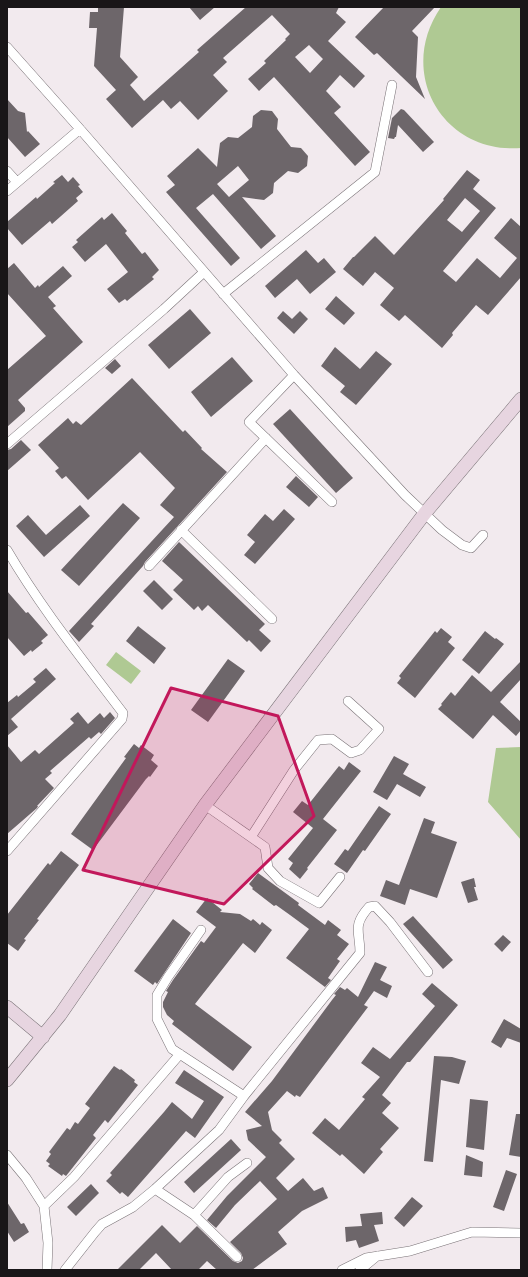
<svg xmlns="http://www.w3.org/2000/svg" width="528" height="1277" viewBox="0 0 528 1277" font-family="'Golos Text',sans-serif">
<style>
.green{fill:#afc993}
.building{fill:#6d666a;fill-rule:evenodd}
.lines{fill:none;stroke-linecap:round;stroke-linejoin:round}
.street-casing{stroke:#7a7377;stroke-width:10}
.secondary-casing{stroke:#7a7377;stroke-width:14}
.street{stroke:#fff;stroke-width:9}
.secondary{stroke:#e7d5e0;stroke-width:13}
.marked{fill:#c2185b;fill-opacity:0.2;stroke:#c2185b;stroke-width:3;stroke-linejoin:round}
</style>
<rect width="100%" height="100%" fill="#f2eaee"/>
<path class="green" d="M441,7H521V148C442,154 396,72 441,7Z
M116,652L141,671L131,684L106,665Z
M521,747V840L488,802L496,748Z"/>
<path class="building" d="M98,7H124L120,57L138,77L130,85L144,101L199,52L197,50L246,7H339L336,13L346,22L328,41L365,76L354,88L340,75L326,91L341,107L334,113L370,152L355,166L274,77L259,91L248,79L266,63L264,61L286,40L285,39L290,34L272,15L223,58L227,62L213,75L228,91L198,120L180,101L171,109L163,100L132,128L106,99L116,90L94,66L97,28H89L90,12H98ZM309,45L323,59L310,73L295,57Z
M189,7H215L200,20Z
M384,7H435L412,31L418,37L416,77L425,99L377,53L374,55L355,37Z
M7,99L18,111L25,113L27,132L28,131L40,144L25,157L7,137Z
M401,109L404,110L434,142L423,152L398,125L396,137H395L394,139L388,138L392,118Z
M261,110L272,111L278,119L277,129L291,147L301,148L308,156L307,166L298,173L288,171L274,183L273,193L264,200L242,197L276,236L261,249L213,194L196,208L240,258L231,266L166,192L175,185L167,176L198,148L217,167L220,143L228,137L238,138L252,127L253,116ZM238,166L249,180L229,197L217,184Z
M467,170L480,180L473,189L496,208L443,271L456,282L477,258L500,278L517,258L494,238L511,218L521,227V277L488,315L476,305L452,333L453,335L442,348L405,315L399,321L380,305L394,288L375,272L363,286L343,269L353,257H354L375,236L394,255L444,200L443,199ZM465,198L480,211L462,232L447,220Z
M62,175L68,182L73,177L80,185L78,186L83,192L76,198L78,201L52,224L50,221L22,245L7,228V222L36,197L37,199L55,183L53,182Z
M112,213L127,231L125,233L142,254L145,252L159,270L152,277L154,279L127,301L125,299L119,303L107,289L128,272L106,244L85,262L72,247L78,242L76,240L102,217L104,220Z
M306,250L318,263L324,258L336,272L310,294L297,279L275,298L265,286Z
M14,263L35,288L38,285L39,287L63,266L72,276L48,297L56,306L53,308L83,342L18,400L25,408V411L7,427V370L46,336L7,293V269Z
M336,296L355,313L344,325L325,309Z
M190,309L211,333L169,369L148,345Z
M283,311L292,319L300,311L308,319L294,334L277,318Z
M335,347L360,369L376,351L392,364L356,405L340,392L345,386L321,366Z
M232,357L253,381L211,417L191,392Z
M115,359L121,366L112,374L105,368Z
M132,378L180,429L183,432L185,430L202,448L201,449L227,472L145,562L143,566L91,624L94,626L79,642L69,631L174,517L160,505L175,488L140,452L88,500L66,476L62,479L55,471L59,468L38,445L68,418L73,424L76,421L81,425Z
M290,409L353,478L336,493L273,424Z
M21,440L31,450L7,471V450L11,449Z
M296,476L318,497L309,507L286,487Z
M123,503L140,518L79,586L61,570Z
M80,505L90,516L44,557L16,526L28,515L46,535Z
M284,509L295,519L255,564L244,555L255,542L247,535L265,514L273,521Z
M179,542L265,624L259,630L271,641L261,652L249,640L247,642L208,605L202,611L198,606L194,610L173,590L183,580L162,561Z
M154,580L173,599L162,610L143,591Z
M7,591L26,613L28,612L48,635L41,641L43,643L32,652L31,650L24,656L7,637Z
M138,626L166,648L154,664L126,641Z
M441,628L452,637L448,642L455,648L415,698L397,683L401,678L399,676L435,631L437,633Z
M485,631L495,639L496,638L504,644L479,674L462,660Z
M228,659L245,671L208,722L191,710Z
M521,661V679L500,702L521,722V730L516,736L493,715L473,739L438,709L442,705L441,704L451,692L455,696L472,675L491,692Z
M46,668L56,679L11,719L18,727L7,736V703L17,695L18,697L36,682L33,679Z
M78,712L88,724L100,713L104,718L110,712L115,718L101,734L99,732L91,739L89,737L50,771L52,773L45,779L54,788L37,806H38L37,808L7,834V745L21,762L35,750L39,754L74,723L70,719Z
M134,744L139,748L141,745L154,755L151,760L158,766L150,777L149,776L146,779L93,850L71,834L126,758L124,757Z
M394,756L409,764L403,774L426,787L420,797L397,784L387,800L373,792Z
M349,762L361,771L323,819L337,830L307,868L308,869L300,879L289,869L293,863L288,859L313,828L293,812L302,801L308,805L339,766L344,770Z
M379,806L391,814L365,851L363,850L347,873L334,864L345,849L348,851Z
M424,818L435,822L431,833L457,842L437,898L410,889L405,905L380,896L386,880L399,885Z
M61,851L79,865L37,919L39,920L24,939L26,940L18,951L7,943V915L48,863L50,865Z
M258,873L299,903L298,905L325,925L328,920L341,930L337,935L349,944L337,959L340,961L328,978L331,980L325,987L286,958L309,929L290,915L276,905L274,906L252,889L253,888L249,884Z
M474,878L476,887H474L478,900L468,903L461,882Z
M207,898L222,910L220,912L240,914L251,921L253,919L260,925L262,922L272,930L255,953L243,943L195,1004L252,1047L233,1071L172,1024L174,1021L167,1015L163,1007V1002L168,992L166,991L173,980L201,941L204,943L216,927L196,912Z
M413,916L453,960L443,969L403,924Z
M173,919L191,933L157,984L155,982L153,985L134,971Z
M503,935L511,942L502,952L494,944Z
M375,962L387,967L380,980L392,986L387,998L374,991L364,1005L368,1007L300,1097L296,1095L295,1097L287,1091L268,1112L272,1130L282,1140L279,1143L295,1159L276,1178L288,1191L303,1178L314,1191L323,1187L328,1198L302,1211L278,1232L287,1244L252,1270H217L207,1261L198,1270H172L156,1253L139,1270H117L162,1225L180,1243L197,1226L233,1261L238,1263L242,1261L243,1258L241,1253L230,1242L277,1199L260,1181L235,1205L216,1228L207,1220L227,1196L266,1157L248,1140L246,1130L262,1126L245,1112L272,1081L332,1000L336,995L334,994L340,987L345,990L347,988L358,997Z
M432,983L458,1005L410,1062H407L382,1095L391,1103L382,1113L399,1128L380,1149L383,1152L364,1174L342,1154L340,1156L312,1133L325,1118L339,1130L365,1099L362,1097L380,1077L361,1063L373,1047L390,1059L435,1006L422,994Z
M504,1019L521,1029V1043L507,1038L501,1048L491,1042Z
M434,1056L452,1057L466,1061L459,1084L441,1080L433,1162L424,1161Z
M114,1066L120,1070L121,1069L135,1080L134,1082L138,1085L108,1123L105,1120L93,1135L96,1138L66,1176L63,1174L62,1176L48,1166L50,1164L46,1161L51,1154L49,1152L67,1128L70,1130L75,1122L78,1124L90,1108L85,1104Z
M184,1070L224,1097L195,1138L186,1131L128,1197L122,1192L120,1194L106,1181L112,1175L110,1173L164,1112L172,1102L192,1119L204,1101L175,1083Z
M470,1099L488,1101L484,1150L466,1147Z
M516,1114H521V1157L509,1155Z
M231,1139L241,1150L194,1193L184,1182Z
M466,1155L483,1162L482,1177L464,1175Z
M506,1170L517,1174L504,1211L493,1207Z
M91,1184L99,1193L76,1216L67,1207Z
M412,1197L423,1206L404,1227L394,1218Z
M7,1202L21,1224L24,1223L29,1232L14,1242L7,1231Z
M382,1212L383,1224L374,1225L379,1241L359,1248L356,1240L346,1242L345,1227L362,1226L360,1214Z"/>
<g class="lines">
<defs>
<path id="street" d="M7,47L80,129L294,375L405,495L442,530L462,545L471,548L483,535
M7,171L17,182
M7,191L80,129
M223,294L375,172L392,85
M294,375L249,422L332,502
M7,444L164,309L204,272
M181,530L272,619
M7,550C41,608 83,660 123,713L122,719L7,851
M149,566L266,438
M205,805L265,847L268,868L280,881L319,903L340,877
M251,837L294,770L318,740L332,739L351,753L360,750L379,729L348,701
M201,930L168,977L157,995V1019L172,1049L244,1096
M7,1155L26,1178L44,1206L48,1243L47,1270
M155,1189L194,1215L237,1257
M44,1206L74,1177L180,1054
M194,1215L228,1177L247,1163
M65,1270L95,1232L102,1224L133,1207L155,1189L219,1130L244,1096L360,953C360,931 352,926 369,907L375,906L390,922L428,972
M342,1270L366,1258L410,1251L472,1232L521,1233
M360,1270L377,1256"/>
<path id="secondary" d="M7,1007L43,1037
M7,1080L60,1015L205,805L425,513L521,399"/>
</defs>
<use href="#street" class="street-casing"/>
<use href="#secondary" class="secondary-casing"/>
<use href="#street" class="street"/>
<use href="#secondary" class="secondary"/>
</g>
<path class="marked" d="M171,688L278,716L314,816L224,904L83,870Z"/>
<rect width="528" height="1277" fill="none" stroke="#191618" stroke-width="16"/>
</svg>
